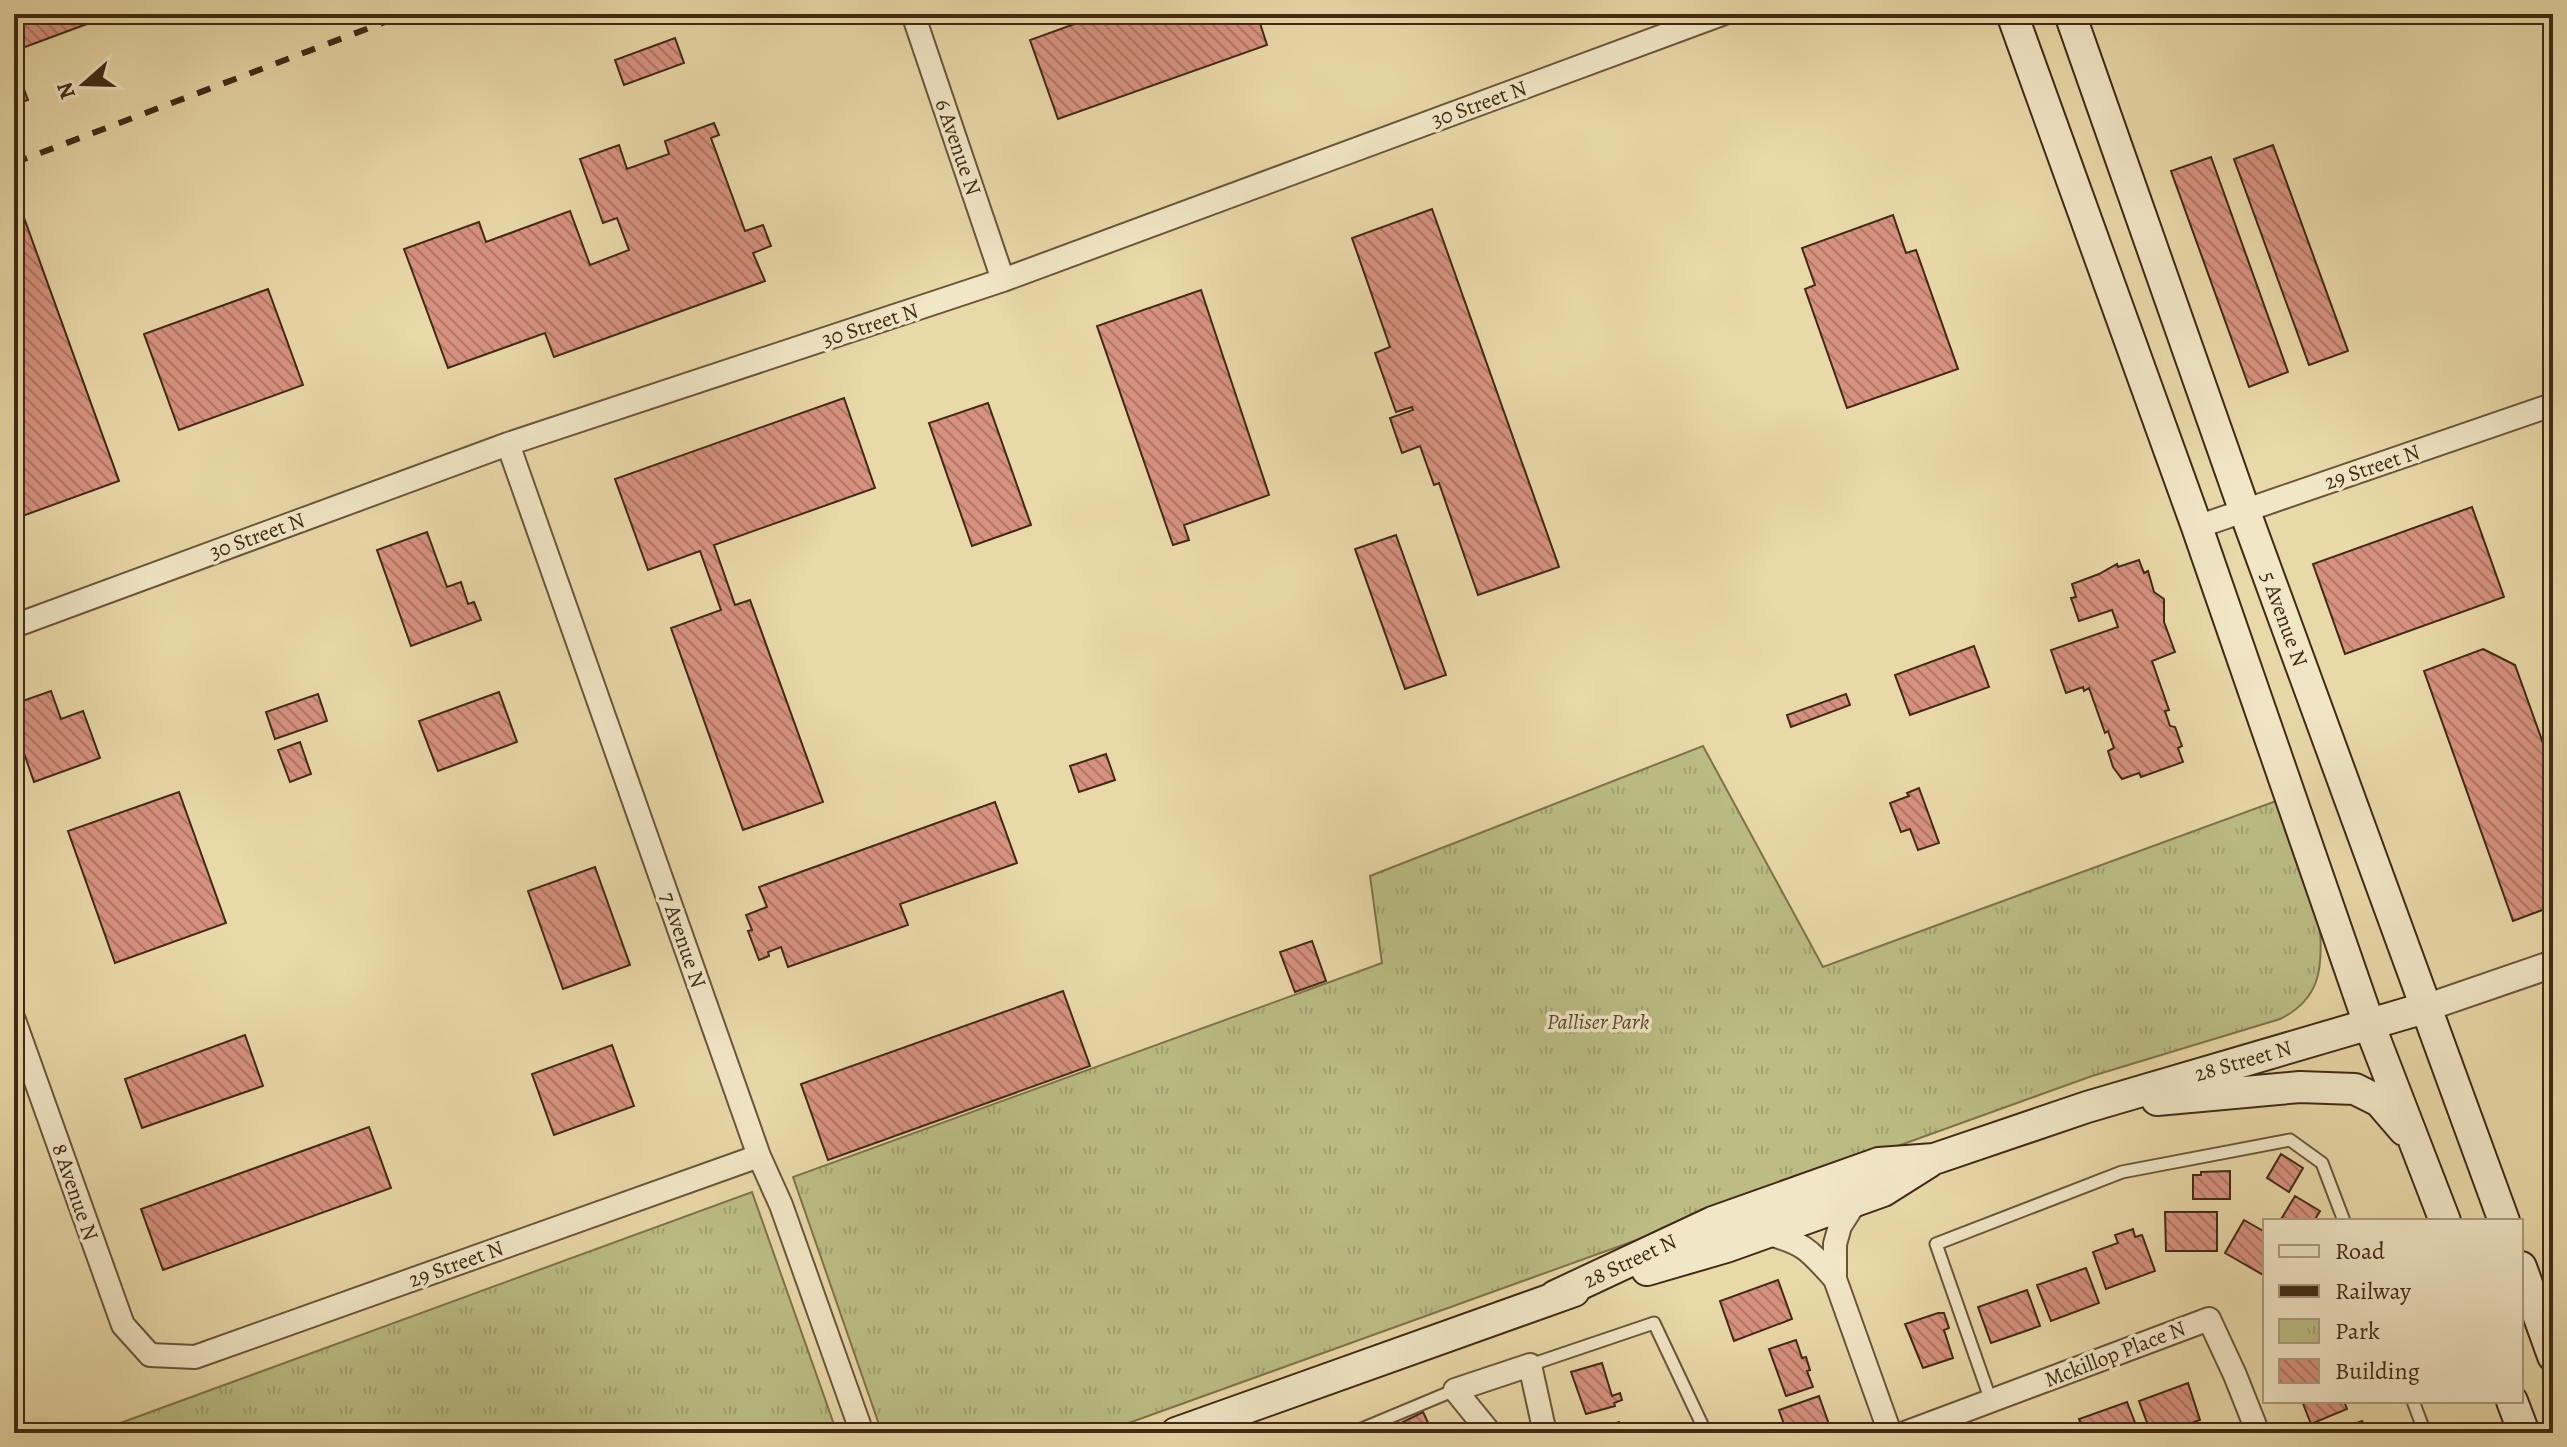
<svg xmlns="http://www.w3.org/2000/svg" width="2567" height="1447" viewBox="0 0 2567 1447" font-family="Alegreya,serif">
<style>
.park{fill:url(#park-tufts);stroke:#7e734c;stroke-width:2}
.building{fill:url(#building-back-hatch);stroke:#402915;stroke-width:2}
.lines{fill:none;stroke-linecap:round;stroke-linejoin:round}
.service-casing{stroke:#6a553a;stroke-width:15}
.minor-casing{stroke:#6a553a;stroke-width:26}
.tertiary-casing{stroke:#6a553a;stroke-width:30}
.secondary-casing{stroke:#402915;stroke-width:34}
.service{stroke:#f1e6c6;stroke-width:11}
.minor{stroke:#f1e6c6;stroke-width:22}
.tertiary{stroke:#f1e6c6;stroke-width:26}
.secondary{stroke:#f1e6c6;stroke-width:30}
.rail{stroke:#402915;stroke-width:6;stroke-dasharray:14 14;stroke-linecap:butt}
.labels{text-anchor:middle;dominant-baseline:central;stroke-width:7;stroke-linejoin:round;paint-order:stroke}
.street-label{font-size:22px;fill:#402915;stroke:#f1e6c6}
.park-label{font-size:22px;font-style:italic;fill:#59472b;stroke:#f1e6c6}
</style>
<defs>
<pattern id="park-tufts" width="24" height="20" patternUnits="userSpaceOnUse" patternTransform="scale(2)"><rect width="24" height="20" fill="#bbbd84"/><path d="M3 7l-1-3M5 7V3M7 7l1-3M15 17l-1-3M17 17v-4M19 17l1-3" fill="none" stroke="#a2a271"/></pattern>
<pattern id="building-back-hatch" width="6" height="6" patternUnits="userSpaceOnUse" patternTransform="scale(2)"><rect width="6" height="6" fill="#d7927f"/><path d="M-1 5l2 2M0 0l6 6M5-1l2 2" fill="none" stroke="#b07767"/></pattern>
</defs>
<rect width="100%" height="100%" fill="#e9d8a8"/>
<filter id="stains"><feTurbulence type="fractalNoise" baseFrequency=".0025" numOctaves="4"/><feColorMatrix values="0 0 0 0 .2 0 0 0 0 .09 0 0 0 0 .02 0 0 0 .5 -.17"/></filter>
<radialGradient id="worn" r=".72"><stop offset=".6" stop-color="#630" stop-opacity="0"/><stop offset="1" stop-color="#630" stop-opacity=".3"/></radialGradient>
<path class="park" d="M1703,746L1823,967L2276,801L2320,929C2323,970 2319,1000 2280,1019L2092,1076L1101,1433H882L793,1177L1382,963L1370,876Z
M752,1192L837,1433H93Z"/>
<path class="building" d="M14,14H114L14,51Z
M1102,14H1257L1267,45L1058,119L1030,40Z
M675,38L684,63L624,85L615,60Z
M14,63L28,100L14,105Z
M714,123L719,135L711,138L745,231L763,225L771,246L753,253L765,281L554,357L545,333L448,368L404,249L479,222L486,242L570,211L590,265L629,250L617,218L603,223L580,159L619,145L627,169L669,154L665,141Z
M2273,145L2348,351L2309,365L2234,159Z
M2211,157L2288,372L2249,387L2171,171Z
M14,190L119,481L14,519Z
M1432,209L1559,567L1478,595L1439,483L1434,485L1420,446L1402,453L1390,418L1413,410L1412,407L1396,412L1375,353L1390,347L1352,238Z
M1893,215L1906,253L1916,250L1958,369L1847,408L1805,289L1815,285L1802,248Z
M268,289L303,385L179,430L144,334Z
M1201,290L1269,495L1184,525L1189,540L1173,545L1097,326Z
M844,398L875,488L714,545L735,605L750,600L823,802L743,830L671,628L721,610L700,551L648,570L615,479Z
M988,403L1031,525L972,546L929,423Z
M2472,507L2504,597L2345,654L2313,564Z
M427,532L447,587L461,582L468,604L474,602L481,620L411,646L377,550Z
M1396,535L1446,675L1405,689L1355,549Z
M2139,560L2144,573L2148,571L2154,592L2164,599V622L2175,652L2152,661L2169,710L2165,711L2170,726L2175,727L2182,746L2178,748L2183,762L2141,777L2139,773L2122,779L2113,767L2108,751L2114,748L2108,731L2105,733L2089,688L2084,691L2083,687L2066,693L2051,650L2118,627L2112,610L2079,621L2071,598L2076,597L2072,584L2099,574L2117,564L2118,567Z
M1974,646L1989,687L1910,715L1895,675Z
M2483,649L2515,665L2553,771V906L2513,921L2424,671Z
M51,691L61,719L83,711L100,758L34,782L14,724V704Z
M499,692L517,742L438,771L419,721Z
M318,694L327,721L275,739L266,712Z
M1846,694L1850,705L1791,727L1787,715Z
M300,742L311,774L290,782L278,750Z
M1106,754L1115,780L1079,792L1070,766Z
M1919,788L1939,843L1918,850L1910,829L1901,832L1890,803L1909,796L1907,793Z
M179,792L226,923L115,963L68,831Z
M995,802L1017,863L900,904L908,925L788,967L781,947L768,952L769,956L759,960L748,931L752,930L746,915L767,907L759,887Z
M595,867L630,965L563,989L528,891Z
M1312,941L1326,981L1295,992L1280,952Z
M1063,991L1090,1066L828,1160L801,1084Z
M245,1035L263,1086L142,1128L125,1079Z
M612,1045L634,1106L554,1135L532,1074Z
M369,1127L391,1188L163,1270L141,1209Z
M2281,1154L2303,1168L2289,1192L2267,1178Z
M2230,1171V1199H2193V1175H2201V1172Z
M2295,1196L2320,1211L2314,1221H2280Z
M2165,1212H2217V1251H2166Z
M2244,1220L2265,1232V1276L2225,1253Z
M2133,1229L2135,1237L2142,1235L2155,1271L2106,1289L2093,1252L2118,1243L2115,1235Z
M2086,1268L2099,1303L2051,1321L2037,1285Z
M1778,1280L1792,1319L1734,1341L1720,1301Z
M2027,1290L2040,1326L1991,1343L1978,1307Z
M1938,1313H1944L1949,1328L1944,1330L1953,1358L1923,1368L1905,1324Z
M1796,1340L1802,1358L1806,1357L1810,1370L1807,1371L1813,1387L1786,1396L1769,1349Z
M1602,1363L1612,1396L1620,1393L1622,1400L1614,1403L1615,1406L1586,1414L1571,1372Z
M2188,1383L2200,1420L2163,1433H2151L2139,1401Z
M1819,1396L1832,1433H1787L1779,1410Z
M2302,1401H2344L2347,1409L2311,1424Z
M2127,1402L2139,1433H2084L2079,1419Z
M1423,1412L1433,1433H1391L1389,1429Z
M2362,1421L2367,1433H2330Z
M1619,1422L1623,1433H1589Z"/>
<g class="lines">
<defs>
<path id="service" d="M1530,1365L1654,1323L1706,1433
M1991,1401L1936,1244L2122,1172L2290,1140L2322,1163L2344,1221
M2413,1401L2425,1433
M1352,1433L1455,1390"/>
<path id="minor" d="M913,14L1003,280
M508,444L759,1156L781,1205L862,1433
M2197,527L2546,407
M14,626L508,444L1003,280L1722,14
M14,1020L123,1325L150,1355L195,1357L759,1156
M1856,1201L1840,1226L1835,1244V1279L1890,1433
M1766,1233C1805,1244 1808,1249 1835,1279
M1490,1433L1455,1390L1530,1365L1545,1433
M1905,1433L2209,1319L2235,1375L2258,1433"/>
<path id="tertiary" d="M2428,1007L2553,964"/>
<path id="secondary" d="M2012,14L2197,527L2369,1024L2445,1221
M2070,14L2245,512L2504,1221
M2157,1100L2300,1087L2355,1089L2379,1101L2404,1130
M2521,1267L2553,1356
M1647,1270L1726,1247L1883,1191L1929,1162
M1555,1296L1713,1222L1879,1163L1934,1159L2087,1107L2428,1007
M2512,1401L2524,1433
M1176,1433L1574,1291"/>
</defs>
<use href="#service" class="service-casing"/>
<use href="#minor" class="minor-casing"/>
<use href="#tertiary" class="tertiary-casing"/>
<use href="#secondary" class="secondary-casing"/>
<use href="#service" class="service"/>
<use href="#minor" class="minor"/>
<use href="#tertiary" class="tertiary"/>
<use href="#secondary" class="secondary"/>
<path class="rail" d="M14,163L406,14"/>
</g>
<g class="labels">
<g class="street-label">
<text transform="translate(1479 104) rotate(-20)">30 Street N</text>
<text transform="translate(958 147) rotate(71)">6 Avenue N</text>
<text transform="translate(870 325) rotate(-18)">30 Street N</text>
<text transform="translate(2372 467) rotate(-19)">29 Street N</text>
<text transform="translate(257 536) rotate(-20)">30 Street N</text>
<text transform="translate(2284 619) rotate(70)">5 Avenue N</text>
<text transform="translate(683 940) rotate(71)">7 Avenue N</text>
<text transform="translate(2243 1061) rotate(-16)">28 Street N</text>
<text transform="translate(75 1192) rotate(71)">8 Avenue N</text>
<text transform="translate(1630 1261) rotate(-25)">28 Street N</text>
<text transform="translate(456 1264) rotate(-20)">29 Street N</text>
<text transform="translate(2115 1354) rotate(-21)">Mckillop Place N</text>
</g>
<g class="park-label">
<text x="1598" y="1022">Palliser Park</text>
</g>
</g>
<rect width="2567" height="1447" fill="none" stroke="#e9d8a8" stroke-width="48"/>
<rect x="16" y="16" width="2535" height="1415" fill="none" stroke="#402915" stroke-width="4"/>
<rect x="24" y="24" width="2519" height="1399" fill="none" stroke="#402915" stroke-width="2"/>
<rect x="2263" y="1219" width="260" height="184" fill="#f1e6c6" stroke="#aa9a7f" stroke-width="2"/>
<rect x="2279" y="1245" width="40" height="12" fill="#f1e6c6" stroke="#aa9a7f" stroke-width="2"/>
<text x="2335" y="1259" font-size="24" fill="#402915">Road</text>
<rect x="2279" y="1285" width="40" height="12" fill="#402915" stroke="#aa9a7f" stroke-width="2"/>
<text x="2335" y="1299" font-size="24" fill="#402915">Railway</text>
<rect x="2279" y="1319" width="40" height="24" fill="url(#park-tufts)" stroke="#aa9a7f" stroke-width="2"/>
<text x="2335" y="1339" font-size="24" fill="#402915">Park</text>
<rect x="2279" y="1359" width="40" height="24" fill="url(#building-back-hatch)" stroke="#aa9a7f" stroke-width="2"/>
<text x="2335" y="1379" font-size="24" fill="#402915">Building</text>
<g transform="translate(84 84) rotate(250)" stroke="#f1e6c6" stroke-width="6" paint-order="stroke">
<path d="M0-6L14 30L0 20L-14 30Z" fill="#402915"/>
<text y="-12" font-size="22" font-weight="bold" text-anchor="middle" fill="#402915">N</text>
</g>
<rect width="100%" height="100%" filter="url(#stains)"/>
<rect width="100%" height="100%" fill="url(#worn)"/>
</svg>
